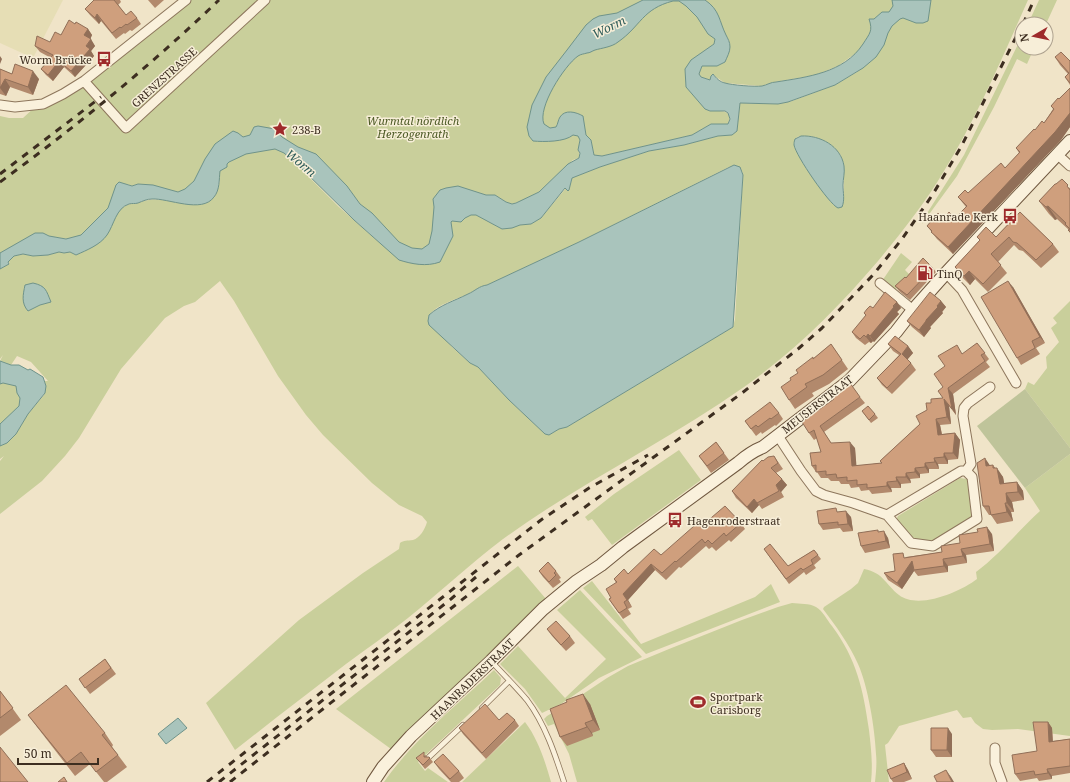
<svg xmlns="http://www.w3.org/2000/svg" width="1070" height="782" viewBox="0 0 1070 782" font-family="'Noto Serif',serif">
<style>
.farmland{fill:#e6deb5}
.green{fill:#c9cf9b;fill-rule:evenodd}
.cemetery{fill:#bfc49a}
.water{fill:#a9c4bc;stroke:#6f938a;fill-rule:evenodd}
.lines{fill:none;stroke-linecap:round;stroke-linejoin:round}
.lane-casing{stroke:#8d765c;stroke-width:6}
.street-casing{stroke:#8d765c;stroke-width:11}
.secondary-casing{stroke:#6f573f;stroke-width:14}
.lane{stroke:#faf1dc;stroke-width:4.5}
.street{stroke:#faf1dc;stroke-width:9}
.secondary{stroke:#faf1dc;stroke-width:12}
.rail{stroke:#3d2e20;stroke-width:3;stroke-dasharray:7 7;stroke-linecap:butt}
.wall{fill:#b2896c}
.shaded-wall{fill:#916f58}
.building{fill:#cf9f7d;stroke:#916f58}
.labels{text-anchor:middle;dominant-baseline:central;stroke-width:3;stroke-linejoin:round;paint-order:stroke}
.poi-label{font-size:11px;fill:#3d2e20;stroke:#f7eed8;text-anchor:start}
.street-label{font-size:11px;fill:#3d2e20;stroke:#f7eed8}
.park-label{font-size:11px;font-style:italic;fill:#4d5a26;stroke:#f7eed8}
.water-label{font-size:12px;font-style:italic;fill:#2f5d5a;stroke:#f7eed8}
</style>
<rect width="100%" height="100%" fill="#f0e4c8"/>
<path class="farmland" d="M0,0H63L33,58L0,43Z"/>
<path class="green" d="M181,0H1028C1002,58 977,117 944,171C925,203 902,232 878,261C838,308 795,351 744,387C666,442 580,483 503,539C470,564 440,592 408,618C388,634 366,649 346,664C308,693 272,721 235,750L206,703L299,620L363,573L399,549L400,543C404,540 407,541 413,540C420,538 425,529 427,522L422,516L399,505L372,483L323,435L306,415L278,376L234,301L220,281L195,302L184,306L165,318L121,369L79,438L65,456L42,481L0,514V461L4,456L0,459V446L7,443L16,434L28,414L44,395L45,391V381H48L31,362L17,356L11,365L0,361L3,355L0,359V269L10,263L8,262L14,256L23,254L33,256L48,255L59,252L64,253L70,252L76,255L94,246L67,239L54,237L0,262V116L9,118H23L36,106L88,74ZM726,36C733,44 728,53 725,62L717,66H702L699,74L701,77L710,80L713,75L725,83L761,86L775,82L816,75L838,66L856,53L876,57L857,72L835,85L792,101L778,104L740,103L737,130L732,135L718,136L684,145L649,151L600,167L572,178L569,190H566V188L541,218L531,224L520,225L507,229L498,227L477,215L486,195H495L506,202L512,204L521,201L539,192L573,160L579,158C580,154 578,151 579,147C579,141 582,136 585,131L586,135L591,140L594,155L602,156L692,135L711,124H728C733,109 722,111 710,111L686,87L685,69L695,58L714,44L715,39ZM801,136L815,137L840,154L844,165V200L835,206L806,168L794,142L797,137ZM293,161L351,192L360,204L407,251L374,238L339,207ZM729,167L742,171L743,175L735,319L733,327L567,427L559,429L549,435L545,434L509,400L478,367L470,363L452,347L428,318C432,306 457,299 468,294C475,291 479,286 487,285L579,242ZM220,181L214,198L160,200C152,199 147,200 140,202C133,205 132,202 123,207L127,184L132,186L138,184L178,192ZM40,285L50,302L40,305L28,311Z
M1039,0H1057L1046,24H1028Z
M1022,36V48H1034L1027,64L1017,59L994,107L957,176L922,224L924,218L964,155Z
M901,253L912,262L905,270L910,275L894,291L882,281Z
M1070,301V448L1025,389L1028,382L1034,385L1047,368L1046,357L1059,342L1051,328L1057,323L1053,318Z
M0,376L29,391L0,438Z
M679,450L701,480L612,545L592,519L588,521L585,517L614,494Z
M1070,454V736L1018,729L992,730L983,729L975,723L971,717L963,718L957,710L899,726L888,743L885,745L889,782H875C876,773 877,763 876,754C875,729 868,686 858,664C849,644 836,626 823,609L824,607L851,589L858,583L864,569C884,573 885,584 899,595C918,610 960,592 977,579L976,572C1000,554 1018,531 1040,511L1025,488Z
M960,478L967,479L968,481L973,518L932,543L914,540L896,520L898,516Z
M518,566L546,599L402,737L391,749L336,709Z
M592,581L641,644L755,597L771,584L780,602L646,654L583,588Z
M580,590L642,657L599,678L561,704L542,713L525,689L500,664L518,646L565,698L606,659L557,610Z
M792,603C800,604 809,603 816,607C823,611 827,620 832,626C857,660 863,689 869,730C871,747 873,765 871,782H577L569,754L554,724L548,726L544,719L547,716L574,700L607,678L628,666L669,649L742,620L778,607Z
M494,670L501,678L500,685L418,762L425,771L428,768L448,782H384C414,739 456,706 494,670Z
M525,722C538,739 545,761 551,782H462Z"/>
<path class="cemetery" d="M1025,389L1070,448V454L1025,488L977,426Z"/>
<path class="water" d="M643,0H705C720,10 719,21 726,35C728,39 730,42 730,47C730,52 727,57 725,62L717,66H702L699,74L701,77L710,80L711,76L713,74C716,78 720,82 725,83C731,85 755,87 762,86C767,85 771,82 776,82C807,77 844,73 863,44C870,33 873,31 869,19H874L882,12H889L893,6L892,0H931L928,21L923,23H916L903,18L900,19L892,26L888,33L884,45L876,57L863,68L835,85L788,102L778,104L740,103L737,131L732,135L718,136L684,145L649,151L600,167L572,178L569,190L568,191L565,188L541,218L531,224L520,225L512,228L502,229L476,215H471L465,218L461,222L452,221L451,222L453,236L440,262C426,267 412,264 399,260L354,220L298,165L284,153L275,149L246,154L229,162L227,164V167L220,171C219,179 220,190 214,197C202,214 168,198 152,199C147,199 143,201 138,203C135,204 132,203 129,204C116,208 114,225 107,235C100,245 87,250 76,255L70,252L64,253L59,252L48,255L33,256L23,254L14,256L8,262L9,264L0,269V253L35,233H43L49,236L66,239L81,235L108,208L116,185L119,182L132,186L138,184L153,185L178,192L185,189L194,181L205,159L215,144L233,131L238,133L243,137L250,135L254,127L258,126L275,129L282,137L298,147L316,154L347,186L360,204L372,213L399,242L412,248L422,249L429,244L432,231L434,207L433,199L440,190L446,188L458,186L486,195H495L506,202L512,204L516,203L539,192L568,164L579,158L580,153L578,150L580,140L578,136L573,135C565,142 544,142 533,141L529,136L527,127L532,105L546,77L567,50L586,25L593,19L599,16L617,13ZM673,1H679L686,6L697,17L708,34L715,39L714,44L691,60L685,69L686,87L705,109L710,111H725L728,113L730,119L728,124H711L692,135L602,156L594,155L591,140L586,135L583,116C576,112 565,109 560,117C558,120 558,124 556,127L550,128L544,124C537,108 564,66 578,56C581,54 584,54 587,53C590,53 592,51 595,50C602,48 612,47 618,42C641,26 642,9 673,1Z
M801,136C820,135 841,146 844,166C845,173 843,179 843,185C843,193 845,200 842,207L838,208C829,204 796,156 794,145C794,143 794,142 795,139Z
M734,165L740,167L743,175L733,327L567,427L559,429L549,435L545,434L509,400L478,367L470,363L429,325L428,321L429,315C440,305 454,301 468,294C475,291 479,286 487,285L579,242Z
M33,283C46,286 46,290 51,302L40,305L28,311C21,303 23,295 25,285Z
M0,361L11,365H19L28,370L30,369L43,377L46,386L45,393L28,414L16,434L7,443L0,446V424L19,406L20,398L17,393L16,386L3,383L0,384Z
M178,718L187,728L166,744L158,734Z"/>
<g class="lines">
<defs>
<path id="lane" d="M491,661C503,674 516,687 527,700C545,724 555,754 564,782
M482,708L509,681
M429,757L463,725"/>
<path id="street" d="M84,81L126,128L265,0
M0,105L15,107L43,104L63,94L84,81L186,0
M1058,155L1070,166
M946,273L962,290L1016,383
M880,283L913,310
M778,436L801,471L816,491L824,495L853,503L887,515L911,543L933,546L977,519L972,477L966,471H961L887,515
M966,471L971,464L963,416L964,408L968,403L990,387
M995,748V763L1002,782"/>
<path id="secondary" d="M373,782L383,767L411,736L491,661L543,609L577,581L601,565L623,547L738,463C746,456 753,451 763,447L849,381L896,332L913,310L946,273L1070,141"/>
</defs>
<use href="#lane" class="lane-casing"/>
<use href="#street" class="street-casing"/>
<use href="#secondary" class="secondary-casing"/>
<use href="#lane" class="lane"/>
<use href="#street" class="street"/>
<use href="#secondary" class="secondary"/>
<path class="rail" d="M1023,24L1034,0
M0,174L101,97
M0,182C77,126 150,66 219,0
M207,782L541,520L589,488L648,455
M219,782L451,599L476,577
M230,782L519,555L742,393L798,349L822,328L873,275L902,239L933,194L961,147L1022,25"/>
</g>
<path class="wall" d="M94,0H120L121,2L118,5L126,15L137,18L141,24L132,31L130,30L125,34L124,33L116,39L101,21L99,24L90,15L85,9Z
M148,0H164L155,8Z
M75,24L88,29L92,35L90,39L95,46L91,51L94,56L75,77L64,67L53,81L46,75L41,69L51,58L40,52L35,46L50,42L61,35Z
M1055,57L1070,61V85L1065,77L1068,74L1060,65Z
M0,69L12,74L39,79L33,95L10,87L6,96L0,94Z
M1070,88V127L1061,140L953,254L937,239L927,226L943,219L955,218L966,207L958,197L968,193L1005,168L1019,153L1016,148L1035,130L1044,123L1053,109L1051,106Z
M1056,184L1070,188V233L1068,230H1069L1057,219L1055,220L1049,214L1039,201Z
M1020,212L1053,244L1059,252L1041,268L1023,251L1019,250L1014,245L998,262L1007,273L988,292L975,279L970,285L960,275L955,267L980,240L977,237H996Z
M933,268L936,272L910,300L899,291L895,286L906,278Z
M1013,287L1045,343L1036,348L1040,354L1021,365L1017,358Z
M941,301L946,307L942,312L943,313L930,327L931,328L924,337L912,327L907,321Z
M897,302L901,308L897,312L899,314L874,342L873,341L871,343L869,342L865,345L856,338L852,332L866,316L864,313Z
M977,343L989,359L986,362L990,367L953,394L956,415L949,406L951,424L940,425L942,434L955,433L960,440L958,459L948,460V464H938L939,469H929V473L920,474V478L910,479L911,483L901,484V488H891L892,492L872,494L869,490L861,491L859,487L851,488L849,484H841L839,481H831L828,478H821L817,472H816L812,466L821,452L817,438L814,440L809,433L860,397L865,403L824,432L831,443L855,448L856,466L881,463L880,461L920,424L931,403L943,398V387L963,354Z
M831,344L848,369L829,384L812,393L814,396L795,409L789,400L798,373L814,358Z
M888,344L908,346L913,353L907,360L911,363L916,370L892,394L882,385L877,378L899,355L893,351Z
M862,411L875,414L878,418L871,423Z
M779,413L783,419L776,426L775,425L762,434L761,432L756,436L745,421Z
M716,442L729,460L711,473L699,456Z
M774,456L783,469L776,473L787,485L781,492L784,497L762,509L759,505L752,513L736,498L732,491Z
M993,465L995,468L1003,477L1004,483L1017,482L1023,491L1024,500L1012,502L1014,512H1011L1013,521L997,524L991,515H989L983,506L990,466Z
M839,512L851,517L853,531L843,532L840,528L823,530L819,524Z
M741,523L745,529L731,542L729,540L716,551L712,547L709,549L706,546L681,568L679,567L666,580L655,570L628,600L632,607L628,609L631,614L623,619L609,599L611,598L616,583L614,579L628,574L661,555Z
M879,532L888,538L890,548L865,553L861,546Z
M992,534L994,551L966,555L967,563L948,566V572L918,576L914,571L902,589L888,580L884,573L895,571L906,557L942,552L960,543Z
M764,549L788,566L814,550L821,559L814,565L816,568L806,575L804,572L789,584Z
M539,571H556L561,578L559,579L561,582L553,588L543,577Z
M547,629L570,636L575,643L566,651L552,636Z
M105,659L116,674L90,694L79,679Z
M0,691L21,720L0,736Z
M590,704L600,730L592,733L593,736L567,746L560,737Z
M28,715L105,733L113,745L112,747L127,767L107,782H104L90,764L75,776L37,727Z
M499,720H515L519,726L486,759L463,734L459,728Z
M1048,722L1052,728L1053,741L1070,739V773L1052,776V779L1039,781L1037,778L1020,781L1015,774L1037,751Z
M952,734V757H936L931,750Z
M426,755V757H429L433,762L425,769L416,758Z
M434,762L459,771L464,778L459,782H451L439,769Z
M904,763L908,770L912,779L904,782H893L891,779Z"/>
<path class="shaded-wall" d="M97,14L101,21L99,24L95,18Z
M88,29L92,35L89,42L84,35Z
M91,39L95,46L91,51L94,56L75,77L71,71Z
M0,56L2,59L0,64Z
M59,61L64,67L53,81L48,75Z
M33,71L39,79L33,95L28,87Z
M5,79L10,87L6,96L0,88Z
M1070,113V127L1061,140L953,254L948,247Z
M1048,206L1057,219L1055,220L1046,207Z
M969,271L975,279L970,285L964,276Z
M1008,281L1013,287L1045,343L1040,337Z
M941,301L946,307L942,312L943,313L930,327L931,328L924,337L919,330L926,320Z
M897,302L901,308L897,312L899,314L874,342L870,336Z
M868,334L873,341L871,343L866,337Z
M908,346L913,353L906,361L902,354Z
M948,388L953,394L956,415L952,409Z
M944,399L949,406L951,424L947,417Z
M936,419L940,425L943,441L938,435Z
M955,433L960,440L958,459L953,453Z
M850,442L855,448L857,472L852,466Z
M944,453L948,460V464L944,457Z
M934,458L938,464L939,469L935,462Z
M985,458L991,467L986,466Z
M925,463L929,469V473L925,467Z
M993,465L998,473L997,468L1003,477L1006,493L1000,484Z
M915,468L920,474V478L915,472Z
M906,473L910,479L911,483L906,477Z
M896,477L901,484V488L897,481Z
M782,479L787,485L781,492L784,497L776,485Z
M887,482L891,488L892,492L887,486Z
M1017,482L1023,491L1024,500L1018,492Z
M1006,493L1012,502L1014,512L1007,503Z
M754,499L759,505L752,513L747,507Z
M1005,503L1011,512L1013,521L1007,512Z
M846,511L851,517L853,531L848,524Z
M987,527L992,534L994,551L990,544Z
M884,531L888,538L890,548L886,541Z
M961,549L966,555L967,563L963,556Z
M943,559L948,566V572L944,566Z
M912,561L914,571L902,589L897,583Z
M651,564L655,570L628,600L632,607L623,594Z
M583,694L590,704L600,730L593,720Z
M1048,722L1052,728L1053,748L1049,742Z
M585,723L592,733L593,736L587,727Z
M948,728L952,734V757L947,750Z
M904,763L908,770L912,779L907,772Z
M1047,769L1052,776V779L1048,773Z
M946,770L951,777L954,782H952Z"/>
<path class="building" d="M94,0H114L126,15L131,11L137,18L127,25L126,24L121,28L120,27L112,33L97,14L95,18L85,9Z
M69,20L75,24L76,22L88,29L84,35L91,39L86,46L90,49L71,71L59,61L48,75L41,69L53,55L35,46L37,36L50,42L55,32L61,35Z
M1061,52L1070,61V83L1065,77L1069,73L1055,57Z
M15,64L33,71L28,87L5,79L0,88V69L12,74Z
M1070,88V113L1055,132L948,247L931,232L932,231L927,226L938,213L943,219L949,212L955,218L967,206L958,197L965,190L968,193L1001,163L1005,168L1020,152L1016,148L1034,129L1035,130L1042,121L1044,123L1054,109L1051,106L1058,98L1059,99Z
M1062,179L1068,185L1067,186L1070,190V232L1068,230L1070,229L1065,224L1066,223L1048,206L1046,207L1039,201L1055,184H1056Z
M1020,212L1053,244L1036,260L1017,243L1013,242L1009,237L991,254L1001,265L983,284L969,271L964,276L955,267L980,240L977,237L986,227L996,237Z
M923,258L933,268L907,295L895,286L905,277L906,278Z
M1008,281L1040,337L1032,341L1035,348L1017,358L981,297Z
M885,292L897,302L893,306L894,307L870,336L868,334L866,337L864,335L860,339L852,332L866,315L864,313L867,309L870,306L873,308Z
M930,292L941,301L937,306L938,307L926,320V321L919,330L907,321Z
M895,336L908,346L902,354L911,363L887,388L877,378L901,354L888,344Z
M977,343L985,353L981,355L985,361L948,388L952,409L944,399L947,417L936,419L938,435L955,433L953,453H944V457L934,458L935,462L925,463V467L915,468V472L906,473V477H896L897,481L887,482V486L867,488V484L857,485V480L847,481V477L837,478L836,474L826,475V471L816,472V465L812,466L810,453L821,452L814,430L809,433L802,422L810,416L809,414L812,413L813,414L834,399L832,396L850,383L860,397L820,426L831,443L850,442L852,466L882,463L880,461L920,424L916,416L927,410L926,403H931V399L943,398L938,391L943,387L934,374L945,366L938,356L957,345L962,354Z
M831,344L842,360L823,375L805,384L807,387L789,400L781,387L791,380L790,378L798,373L796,370L813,357V359Z
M770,402L779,413L771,419L770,418L758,427L756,425L751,429L745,421Z
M868,406L875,414L869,420L862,411Z
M716,442L724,453L707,466L699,456Z
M774,456L778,463L771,468L782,479L776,485L779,491L757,503L754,499L747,507L732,491L762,460L763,461L768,457Z
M985,458L986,466L993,465V468H997L1000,484L1017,482L1018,492L1006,493L1007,503H1005L1007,512L991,515L989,506H983L977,463Z
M725,506L741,523L726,536L724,533L712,544L708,540L705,543L702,539L676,562L675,561L662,573L651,564L623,594L627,600L624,602L627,608L619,613L609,599L611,598L606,589L617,582L614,579L624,569L628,574L654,549L661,555L702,519L705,523Z
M836,508L837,512L846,511L848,524L838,525V522L819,524L817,511Z
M987,527L990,544L961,549L963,556L943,559L944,566L914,570L912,561L897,583L884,573L895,571L893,554L903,553L904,558L942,552L941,546L960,543L959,535L978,532L977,529Z
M878,530V532L884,531L886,541L861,546L858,533Z
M770,544L788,566L814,550L818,555L811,560L813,564L803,570L801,568L786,579L764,549Z
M548,562L556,571L554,573L556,575L549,582L539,571Z
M556,621L570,636L561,645L547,629Z
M105,659L111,668L85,688L79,679Z
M66,685L105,733L102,735L118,755L96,772L81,752L67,763L28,715Z
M0,691L13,708L0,718Z
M583,694L593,720L585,723L587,727L560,737L550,709L567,702L566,700Z
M485,704L499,720L507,713L515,720L482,753L459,728Z
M1033,722H1048L1049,742L1070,739V766L1047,769L1048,773L1035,775L1034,771L1015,774L1012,755L1037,751Z
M931,728H948L947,750H931Z
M0,747L28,782H0Z
M424,752V757H429L430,758L423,765L416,758Z
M443,754L459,771L450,779L434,762Z
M904,763L907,772L891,779L887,770Z
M946,770L952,782H937L934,776Z
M64,777L67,782H58Z"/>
<defs>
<symbol id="bus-bare" viewBox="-9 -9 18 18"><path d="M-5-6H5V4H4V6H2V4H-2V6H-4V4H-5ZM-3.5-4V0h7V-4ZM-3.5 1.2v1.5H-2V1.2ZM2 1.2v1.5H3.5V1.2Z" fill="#9e2a2b" stroke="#f7eed8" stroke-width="2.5" paint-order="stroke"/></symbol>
<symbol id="sight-bare" viewBox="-9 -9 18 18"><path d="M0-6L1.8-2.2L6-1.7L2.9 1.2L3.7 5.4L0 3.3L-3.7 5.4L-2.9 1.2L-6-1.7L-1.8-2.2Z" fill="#9e2a2b" stroke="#f7eed8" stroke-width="2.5" paint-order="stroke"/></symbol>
<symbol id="fuel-bare" viewBox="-9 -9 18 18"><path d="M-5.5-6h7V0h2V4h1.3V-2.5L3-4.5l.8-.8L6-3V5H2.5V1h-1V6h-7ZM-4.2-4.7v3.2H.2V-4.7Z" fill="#9e2a2b" stroke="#f7eed8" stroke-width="2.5" paint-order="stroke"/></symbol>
<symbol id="stadium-bare" viewBox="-9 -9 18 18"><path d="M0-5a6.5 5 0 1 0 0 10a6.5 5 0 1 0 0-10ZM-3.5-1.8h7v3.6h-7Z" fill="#9e2a2b" stroke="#f7eed8" stroke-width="2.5" paint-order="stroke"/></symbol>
</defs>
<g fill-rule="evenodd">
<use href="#bus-bare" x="93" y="48" width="22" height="22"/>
<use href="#sight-bare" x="269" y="118" width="22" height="22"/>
<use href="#bus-bare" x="999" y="205" width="22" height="22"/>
<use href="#fuel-bare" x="914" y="262" width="22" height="22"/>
<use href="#bus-bare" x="664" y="509" width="22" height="22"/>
<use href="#stadium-bare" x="687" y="691" width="22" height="22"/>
</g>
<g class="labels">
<g class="poi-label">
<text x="92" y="59" text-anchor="end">Worm Brücke</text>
<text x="292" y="129">238-B</text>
<text x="998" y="216" text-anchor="end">Haanrade Kerk</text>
<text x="937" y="273">TinQ</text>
<text x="687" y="520">Hagenroderstraat</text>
<text x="710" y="696">Sportpark<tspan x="710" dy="13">Carisborg</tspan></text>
</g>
<g class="street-label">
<text transform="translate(164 77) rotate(-42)">GRENZSTRASSE</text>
<text transform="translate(817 404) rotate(-38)">MEUSERSTRAAT</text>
<text transform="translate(472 679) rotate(-44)">HAANRADERSTRAAT</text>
</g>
<g class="park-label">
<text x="413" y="120">Wurmtal nördlich<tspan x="413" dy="13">Herzogenrath</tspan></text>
</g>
<g class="water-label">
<text transform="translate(609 27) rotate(-26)">Worm</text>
<text transform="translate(301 163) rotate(40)">Worm</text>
</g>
</g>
<g transform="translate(1034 36) rotate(261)"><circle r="19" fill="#f7eed8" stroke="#ada18e"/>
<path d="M0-3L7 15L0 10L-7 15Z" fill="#9e2a2b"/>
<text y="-6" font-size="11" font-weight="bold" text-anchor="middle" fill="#3d2e20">N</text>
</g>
<path d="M18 758v6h80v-6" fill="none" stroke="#3d2e20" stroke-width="2"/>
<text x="24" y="758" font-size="12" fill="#3d2e20" stroke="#f7eed8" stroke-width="3" paint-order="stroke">50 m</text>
</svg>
